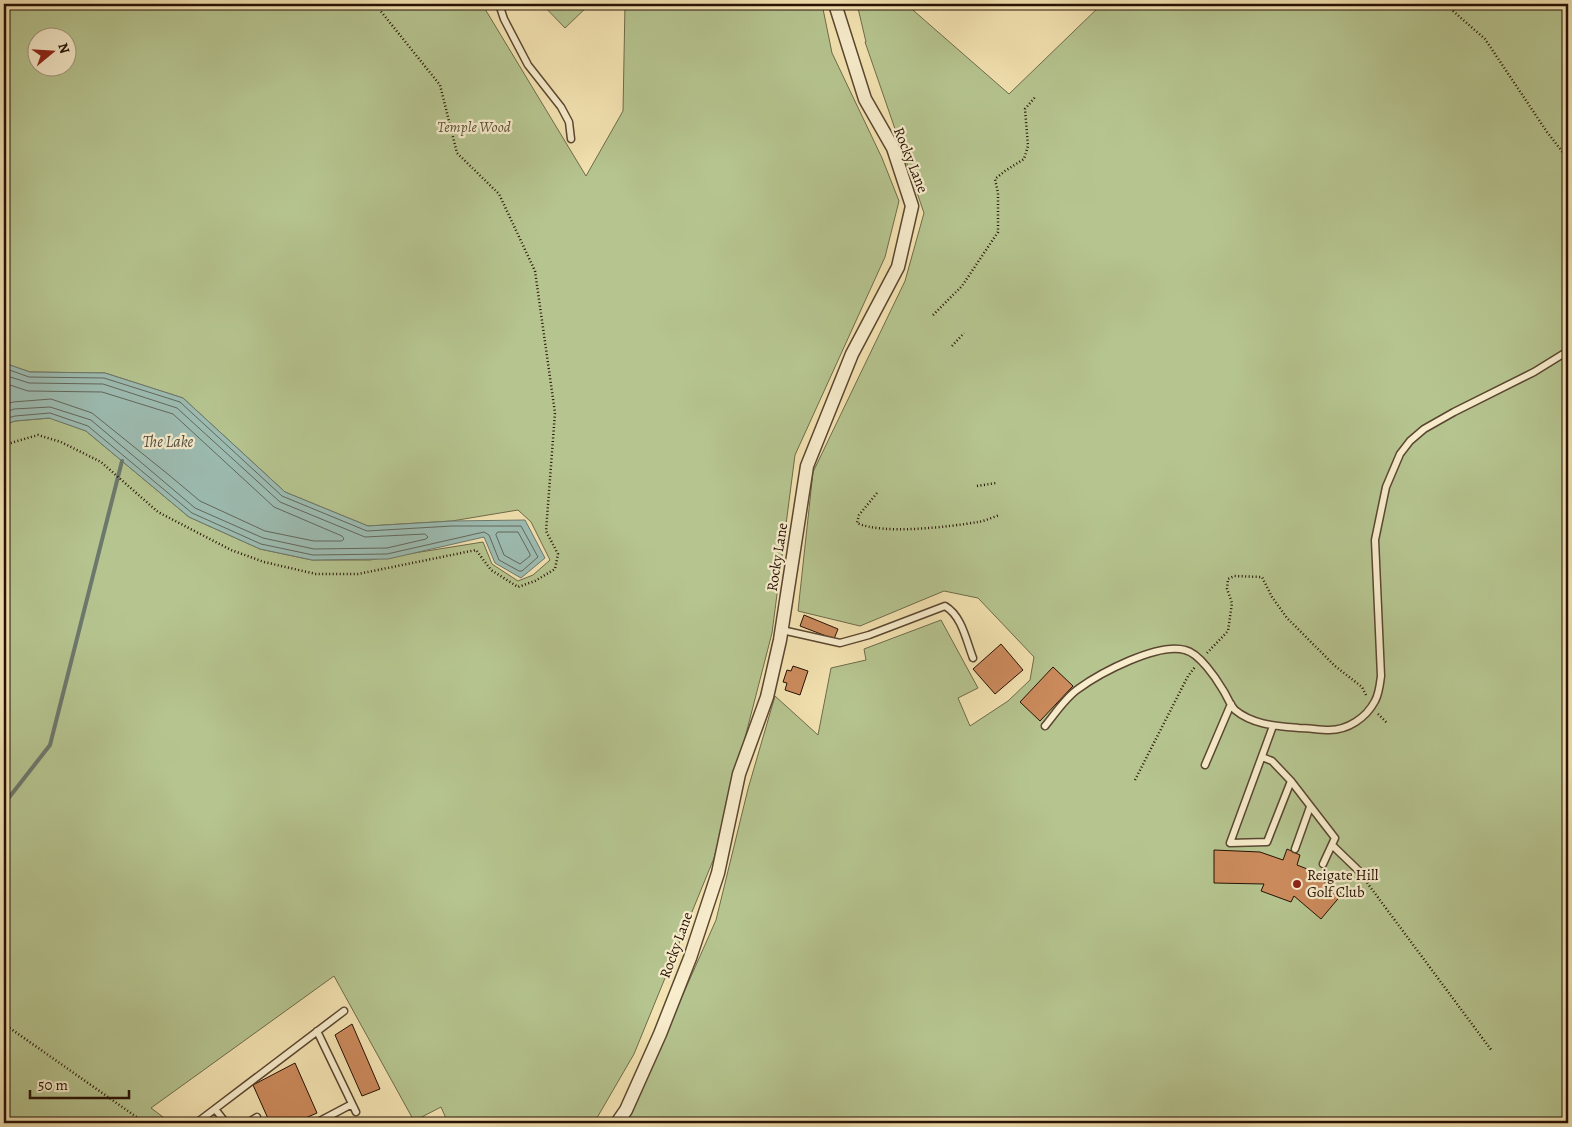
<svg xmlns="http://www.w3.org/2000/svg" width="1572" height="1127" viewBox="0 0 1572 1127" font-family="Alegreya,serif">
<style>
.green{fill:#b6c590;stroke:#6e6b4a;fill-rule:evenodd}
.water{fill:#9dbdb3;stroke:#6d786d}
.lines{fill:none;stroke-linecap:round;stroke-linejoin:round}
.shore{stroke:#62675c;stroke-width:1}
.stream{stroke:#6d786d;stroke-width:4}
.building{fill:#cc8b5d;stroke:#261104}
.lane-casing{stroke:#5a4630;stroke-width:9}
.street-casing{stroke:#5a4630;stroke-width:15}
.path{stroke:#261104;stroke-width:2.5;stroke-dasharray:1 2.5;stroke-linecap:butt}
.lane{stroke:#f8edcd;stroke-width:6}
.street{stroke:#f8edcd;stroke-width:12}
.poi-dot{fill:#8f2418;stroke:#f8edcd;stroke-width:2}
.labels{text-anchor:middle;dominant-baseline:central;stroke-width:4.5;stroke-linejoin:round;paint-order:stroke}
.park-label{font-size:15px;font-style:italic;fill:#585035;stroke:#f8edcd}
.street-label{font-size:15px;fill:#261104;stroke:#f8edcd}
.poi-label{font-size:15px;fill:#261104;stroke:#f8edcd;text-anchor:start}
.water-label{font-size:16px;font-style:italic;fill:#504d41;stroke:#f8edcd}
</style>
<rect width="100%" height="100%" fill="#f4e3b2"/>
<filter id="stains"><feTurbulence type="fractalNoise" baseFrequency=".004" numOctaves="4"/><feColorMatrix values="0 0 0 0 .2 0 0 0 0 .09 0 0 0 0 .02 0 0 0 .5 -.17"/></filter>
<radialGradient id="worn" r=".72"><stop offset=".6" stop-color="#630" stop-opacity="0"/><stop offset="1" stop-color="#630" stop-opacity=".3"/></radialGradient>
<path class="green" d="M4,4H482L586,176L623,111L625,4H822L832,53L882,158L899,201L885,257L795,455L772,633L714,858L634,1054L594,1123H448L441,1107L414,1121L334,976L151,1108L171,1123H4V425L15,421L50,418L86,431L189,517L260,549L312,560H370L483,542L492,564L518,581L533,575L550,560L531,522L518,510L452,521L368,526L285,492L183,398L105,373L30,372L4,363ZM38,38H68V68H38Z
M542,4H590L565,28Z
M857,4H906L1009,94L1102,4H1568V1123H626L716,920L748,789L775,696L818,735L831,668L866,660L864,649L941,620L978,688L958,698L970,726L1008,701L1030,680L1034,657L978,598L944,591L860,626L798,611L813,472L905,281L924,213L865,42H866Z"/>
<path class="water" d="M4,363L30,372L105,373L183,398L285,492L368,526L452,521L525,520L545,558L521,578L495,563L484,537L388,559L312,560L260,549L189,517L86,431L49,418L15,421L4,425Z"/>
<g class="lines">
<path class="shore" d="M4,368L29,377L104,378L180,402L282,496L367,531L452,526H521L538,557L522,571H519L499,560L489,535L484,532L387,554L313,555L261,544L192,513L88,426L50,413L15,416L4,419
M4,375L29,383L103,384L177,408L280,502L365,537L425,534L428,537L426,539L387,548L314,549L263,538L195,508L91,420L50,407L14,409L4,413
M4,383L28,391L102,392L173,414L274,507L342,536L344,539L342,541H314L265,531L200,501L169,475L92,413L51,399L13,402L4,405
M498,532H518L530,554V556L520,564L504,555L496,535Z"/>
<path class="stream" d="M4,804L50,745L122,461"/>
</g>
<path class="building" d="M804,615L838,629L834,639L800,626Z
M1001,644L1023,670L995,694L973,669Z
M793,666L808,671L800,695L785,690L787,683L783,682L787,670L791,671Z
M1053,667L1073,686L1040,721L1020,702Z
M1287,849L1300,855L1297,865L1320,874L1318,880L1330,884L1342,894L1321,919L1294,896L1291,902L1261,891L1264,884L1214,883V850L1260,852L1283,860Z
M352,1024L380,1089L362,1096L335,1035Z
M295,1063L317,1113L294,1123H270L253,1085Z"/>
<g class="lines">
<defs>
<path id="lane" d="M499,4L504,19L528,65L561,107L569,122L571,139
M782,630L840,643L869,635L945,606C962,616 966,640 973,658
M1045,726C1055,714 1065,698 1078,689C1100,673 1158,642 1185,650C1199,653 1216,678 1223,690C1227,696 1230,705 1235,710C1253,725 1277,726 1299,728C1309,728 1319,730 1329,730C1348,730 1366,718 1375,701C1379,694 1380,684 1381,676L1375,540L1386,487L1400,454L1410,441L1424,429L1454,412L1534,372L1568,351
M1273,726L1230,843L1267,842L1291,781
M1262,757L1272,761L1291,781L1335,838L1323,864
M1205,765L1231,704
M1332,845L1360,872
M1295,849L1310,807
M317,1031L356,1112
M215,1109L226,1123
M201,1123L199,1121L344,1011
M247,1123L257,1117
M316,1123L352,1104"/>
<path id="street" d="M617,1123L626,1110L660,1034L690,958L718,873L739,774L767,697L780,640L807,466L852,354L898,267L912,206L893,148L865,99L835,4"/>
</defs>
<use href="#lane" class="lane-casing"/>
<use href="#street" class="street-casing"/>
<path class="path" d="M1445,4L1485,39L1547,132L1568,159
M933,315L962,286L998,232V193L995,179L1005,171L1024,159L1028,146L1025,109L1036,96
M952,346L964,333
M4,445L38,435L61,442L101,462L158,512L231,550L264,562L316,574H358L476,550L491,570L518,587L535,581L555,569L558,554L546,531L555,413L535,271L499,194L457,153L440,85L375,4
M977,486L996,483
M877,493L859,515L857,523C883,535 948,527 978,522C985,521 993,517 1000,515
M1207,653L1228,631L1232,603L1227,589L1228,579L1234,576L1262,577L1272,597L1287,618L1335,666L1362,687L1367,697
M1378,714L1387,723
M1135,780L1188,676L1195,667
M1365,880L1492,1051
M4,1024L145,1123"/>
<use href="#lane" class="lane"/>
<use href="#street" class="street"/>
</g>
<circle class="poi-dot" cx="1297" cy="884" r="5"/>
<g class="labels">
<g class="park-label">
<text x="474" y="127">Temple Wood</text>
</g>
<g class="street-label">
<text transform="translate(911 160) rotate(68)">Rocky Lane</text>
<text transform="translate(777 557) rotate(-81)">Rocky Lane</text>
<text transform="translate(676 945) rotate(-70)">Rocky Lane</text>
</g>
<g class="poi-label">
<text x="1307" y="875">Reigate Hill<tspan x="1307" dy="17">Golf Club</tspan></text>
</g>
<g class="water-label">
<text x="168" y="442">The Lake</text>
</g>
</g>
<rect width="1572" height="1127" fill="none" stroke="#f4e3b2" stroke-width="20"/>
<rect x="5" y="5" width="1562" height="1117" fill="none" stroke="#261104" stroke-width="2.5"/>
<rect x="10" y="10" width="1552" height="1107" fill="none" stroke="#261104"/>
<g transform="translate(52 52) rotate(72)"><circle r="24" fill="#f8edcd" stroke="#a4957d"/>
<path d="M0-4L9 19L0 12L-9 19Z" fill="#8f2418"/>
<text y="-8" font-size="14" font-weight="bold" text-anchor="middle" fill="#261104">N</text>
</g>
<path d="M30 1090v8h99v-8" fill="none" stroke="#261104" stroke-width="2.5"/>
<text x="38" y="1090" font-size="15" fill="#261104" stroke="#f8edcd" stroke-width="4" paint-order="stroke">50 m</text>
<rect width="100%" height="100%" filter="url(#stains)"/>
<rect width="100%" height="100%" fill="url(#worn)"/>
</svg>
